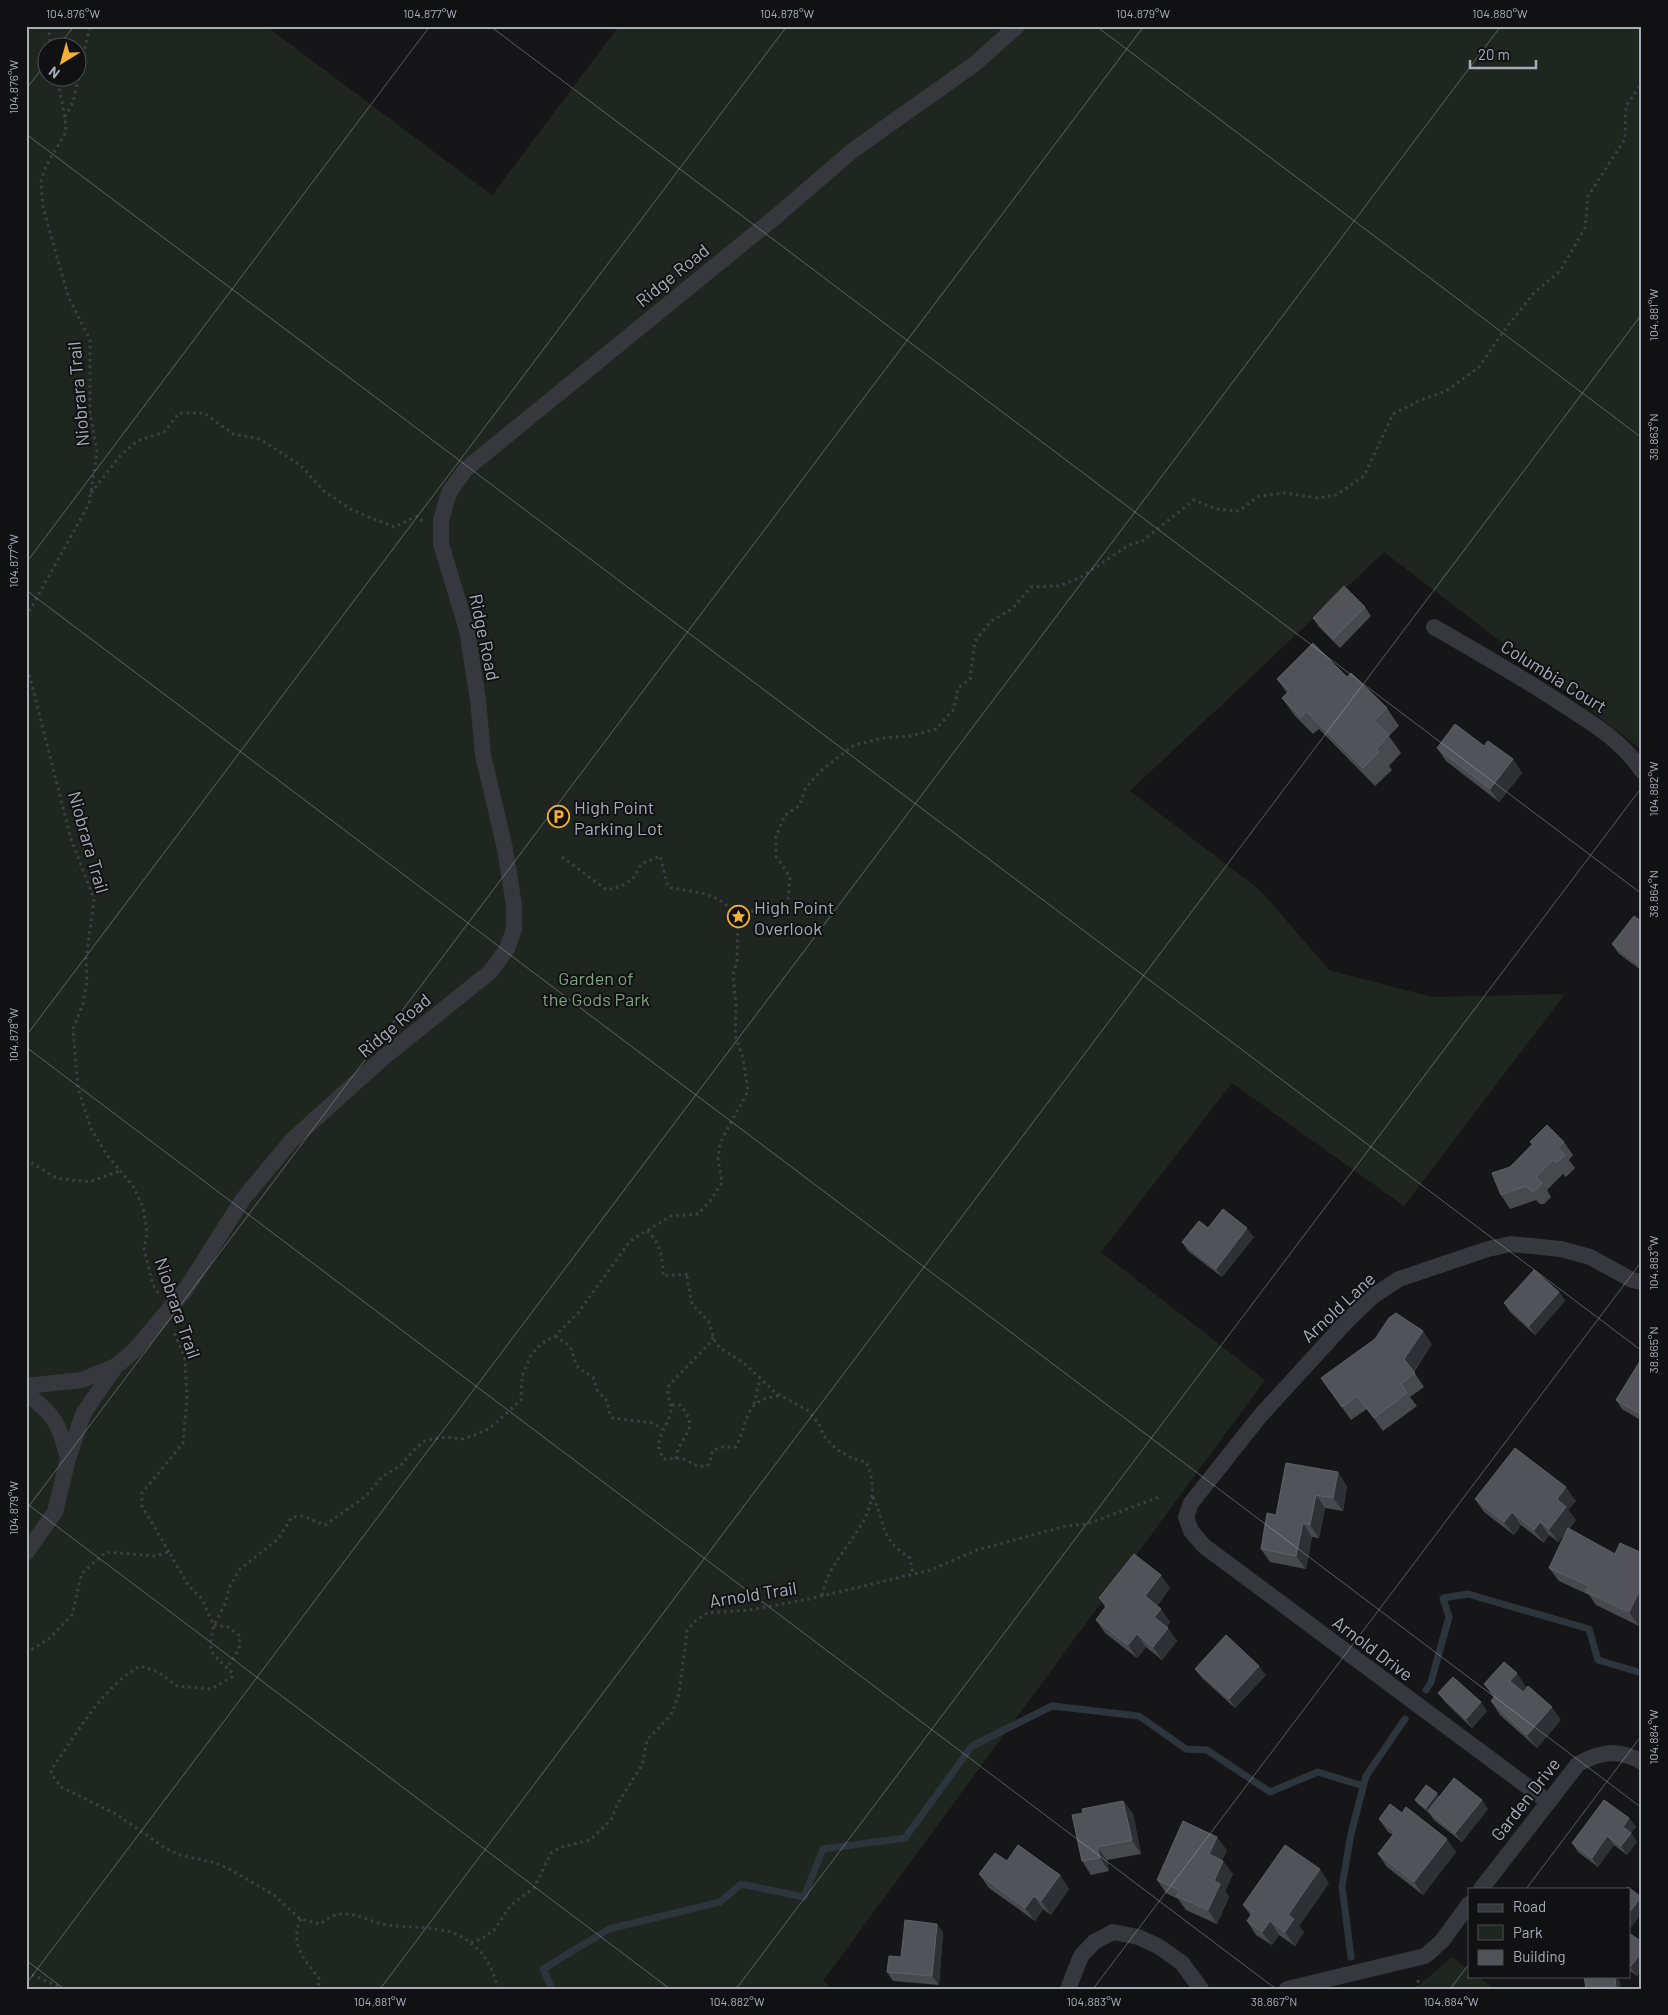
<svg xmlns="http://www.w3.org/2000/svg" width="1668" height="2015" viewBox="0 0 1668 2015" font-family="Barlow,sans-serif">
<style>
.green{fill:#1e261f;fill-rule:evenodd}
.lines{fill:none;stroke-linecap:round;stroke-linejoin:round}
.stream{stroke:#2c353c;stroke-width:7}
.path{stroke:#3d3f44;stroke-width:3;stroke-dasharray:2.5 4;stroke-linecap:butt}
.minor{stroke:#37383d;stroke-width:16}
.wall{fill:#47494d}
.shaded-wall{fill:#2f3033}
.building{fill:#525359;stroke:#5f6168}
.ticks{fill:none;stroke:#a8adb8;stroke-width:1;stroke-opacity:0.45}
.labels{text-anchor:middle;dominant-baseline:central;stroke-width:4;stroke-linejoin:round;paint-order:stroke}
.street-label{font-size:18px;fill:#a8adb8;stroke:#111113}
.poi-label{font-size:18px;fill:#a8adb8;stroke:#111113;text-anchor:start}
.park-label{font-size:18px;fill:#7fa381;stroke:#111113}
.neatline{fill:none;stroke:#a8adb8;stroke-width:2}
.ticks-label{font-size:12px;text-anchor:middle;fill:#a8adb8}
</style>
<rect width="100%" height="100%" fill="#161618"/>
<path class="green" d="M26,26H266L492,195L619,26H1642V750L1384,552L1130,791L1260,890L1329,970L1432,997L1565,994L1404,1206L1232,1083L1101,1252L1265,1380L823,1981L832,1989H26ZM48,48H78V78H48Z
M1452,1957L1469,1970V1976H1477L1494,1989H1410L1417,1987Z"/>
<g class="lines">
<path class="stream" d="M1426,1690L1431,1682L1449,1617L1443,1598L1468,1594L1589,1629L1598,1660L1642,1673
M1351,1957L1342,1886L1351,1834L1366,1776L1405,1719
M552,1989L543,1969L609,1929L720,1902L741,1884L804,1897L823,1849L905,1838L972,1746L1052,1706L1139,1716L1186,1749L1207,1750L1270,1792L1318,1772L1363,1786"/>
<path class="path" d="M48,26L51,48
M65,117L73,102L90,26
M91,493L120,456L137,441L164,432L179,413H204L233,434L260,439L300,465L324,491L352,510L394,527L417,516L422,521
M26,617L89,504L97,452L90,413V340L68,296L43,207L41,181L46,166L66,132L65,117L57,78
M26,662L71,839L94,899L86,959L87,981L83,1004L73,1029L78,1088L91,1129L107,1155L133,1186L143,1207L147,1233L144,1249L153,1285L159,1294
M562,857L607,890L621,886L633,879L641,864L660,856L668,887C700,894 716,890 738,917L752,911L780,914L788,899L790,877L776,856V837L785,815L799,806L806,787L823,769L854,745L884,738L910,736L936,729L954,709L958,688L970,679L975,641L991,621L1012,609L1031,587L1059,586L1081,577L1129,545L1142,541L1194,500L1216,509L1239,511L1259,496L1285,493L1318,498L1336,495L1364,476L1393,414L1421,400L1446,391L1479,367L1506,328L1534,293L1560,271L1585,228L1588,196L1625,139L1626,106L1642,83
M26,1159L56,1178L89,1182L119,1171
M647,1231C661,1243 663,1259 663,1276L689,1274L687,1278L692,1304L709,1322L714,1339L719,1347L745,1364L776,1393L807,1410L818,1422L824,1436L836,1449L854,1459L866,1462C892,1519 830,1547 822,1596
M555,1336L570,1346C578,1367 572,1365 593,1377L597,1390L607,1401L610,1415L613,1418L653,1423L662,1429
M713,1337L709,1344L669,1385C665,1397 674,1404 670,1415C666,1430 651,1441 664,1459L682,1458L697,1466H707L710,1462L712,1451L721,1447H736C749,1422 743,1398 780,1396
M754,1404L760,1379
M672,1405H680C703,1431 678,1435 676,1459
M873,1497C887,1527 879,1538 910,1558L913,1574
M169,1552L142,1506V1493L183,1443L187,1400L185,1359L174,1332
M214,1625L228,1627L240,1636L239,1649L227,1668
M26,1653L50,1638L72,1615L82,1573L106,1552L156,1556L169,1552L188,1585L202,1599L213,1624
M301,1919C289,1943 304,1960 319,1978L318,1989
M471,1943L483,1938L495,1929L511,1905L534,1888L551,1853L561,1847L590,1840L611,1820L618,1803L642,1765L647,1740L671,1715L679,1694L687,1631L694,1622L707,1613L749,1610L809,1599L931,1570L977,1550L1066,1526L1087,1524L1159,1497
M26,1972L64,1989
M498,1989C491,1965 486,1953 465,1939C444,1924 406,1929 382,1924C370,1921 357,1914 344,1914C335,1913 327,1919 320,1924L300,1919L274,1895L231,1870L216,1863L180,1855L165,1848L116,1814L61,1787L52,1775L51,1770C78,1733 100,1689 140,1666L158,1672L177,1686L211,1689L232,1677L233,1674L213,1654L210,1645L214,1625L226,1602L229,1588L240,1569L278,1539L292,1517L302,1516L325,1525L366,1496L382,1477L401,1465L416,1448L426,1440L446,1437L462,1439L475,1435L490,1428L521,1400L522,1376L531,1355L541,1344L555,1336L578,1313L630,1241L671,1216L698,1214L710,1201L722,1183L718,1159L720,1143L748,1091L743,1058L735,1035L736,1005L733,975L737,961L738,917
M1417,1989L1419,1976"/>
<path class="minor" d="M1434,627C1477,652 1520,676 1561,703C1592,723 1621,740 1642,771
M26,1386L82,1380L116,1366
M26,1393C55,1415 60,1425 68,1459
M26,1553L55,1512L68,1459L83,1414L116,1366L134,1351L186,1289L243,1199L292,1140L383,1058L490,972L507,949L514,929V905L505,849L483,755L478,700L467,630L441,544V521L446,502L450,491L466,469L779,214L852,151L976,63L1017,26
M1547,1801L1204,1546L1191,1531L1186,1517L1191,1503L1260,1416L1345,1323L1373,1296L1399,1279L1488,1249L1511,1244L1561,1249L1590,1257L1632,1280L1642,1282
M1481,1889L1578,1764C1600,1752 1618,1748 1642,1762
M1068,1989L1081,1956L1094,1942L1113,1932L1138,1937L1158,1946L1182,1963L1201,1989
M1287,1989L1425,1956L1442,1941L1469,1904"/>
</g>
<path class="wall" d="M1365,607L1371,616L1340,648L1319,627L1313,618Z
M1347,677L1387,708L1399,726L1389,736L1401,753L1389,766L1392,770L1375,786L1319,729L1313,734L1295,716L1282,698L1287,693L1277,679Z
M1484,746L1513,759L1522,773L1499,802L1446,761L1437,748Z
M1642,922V971L1618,953L1612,944Z
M1530,1142H1564L1573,1155L1569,1160L1575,1168L1566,1177L1563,1174L1547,1190L1551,1197L1544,1204H1540L1536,1200L1510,1209L1501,1195L1510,1167L1532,1144Z
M1208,1228L1254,1237L1222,1277L1188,1251L1182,1242Z
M1559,1292L1565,1301L1535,1335L1510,1312L1504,1303Z
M1432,1344L1414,1372L1424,1387L1410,1397L1417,1406L1383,1431L1367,1409L1351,1420L1321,1378Z
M1642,1358V1421L1622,1409L1616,1400Z
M1286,1463L1347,1486L1343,1511L1325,1508L1319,1538L1312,1537L1306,1569L1270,1562L1261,1549L1276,1515Z
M1475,1499L1576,1501L1568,1510L1576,1520L1569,1529L1615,1554L1639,1626L1596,1605L1589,1595L1559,1581L1549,1568L1566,1532L1558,1542L1549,1535L1544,1543L1521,1525L1514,1535L1484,1512Z
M1170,1588L1157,1606L1170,1622L1167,1627L1177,1641L1162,1660L1146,1647L1137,1658L1105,1633L1096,1620L1105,1607L1099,1598Z
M1195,1669L1266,1675L1235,1708L1202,1678Z
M1484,1684L1526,1687L1522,1691L1561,1720L1537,1748L1500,1715L1491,1701L1494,1698Z
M1438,1693L1487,1711L1472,1728L1445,1702Z
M1440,1797L1488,1809L1462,1842L1434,1820L1429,1813L1418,1804L1415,1800Z
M1123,1801L1133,1814L1141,1854L1107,1860L1109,1871L1091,1875L1082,1861L1083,1813Z
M1402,1813L1456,1852L1423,1895L1387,1867L1378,1854L1393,1835L1388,1832L1379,1819Z
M1629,1818L1636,1827L1631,1833L1637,1842L1627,1855L1614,1845L1598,1867L1578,1852L1572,1843Z
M1227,1850L1222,1860L1233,1874L1225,1891L1229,1897L1217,1924L1186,1910L1178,1899L1166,1893L1157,1880Z
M1007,1861L1060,1875L1069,1889L1051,1915L1043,1909L1035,1921L989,1888L979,1874Z
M1329,1883L1299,1926L1304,1932L1295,1946L1279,1935L1272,1945L1256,1935L1247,1921L1251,1916L1243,1905Z
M937,1924L943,1933L939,1985L893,1981L887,1972L901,1957Z
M1629,1933L1642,1942V1969L1637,1976L1629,1970Z"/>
<path class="shaded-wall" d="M1513,759L1522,773L1499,802L1490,789Z
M1247,1228L1254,1237L1222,1277L1216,1269Z
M1559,1292L1565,1301L1535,1335L1529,1326Z
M1423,1331L1432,1344L1413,1372L1404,1359Z
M1338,1472L1347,1486L1343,1511L1333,1498Z
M1566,1487L1576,1501L1568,1510L1576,1520L1558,1542L1549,1529L1557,1499Z
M1316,1495L1325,1508L1319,1538L1310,1525Z
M1512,1512L1521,1525L1514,1535L1504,1522Z
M1540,1522L1549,1535L1544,1543L1534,1530Z
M1303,1523L1312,1537L1306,1569L1296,1556Z
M1161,1575L1170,1588L1154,1609L1145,1596Z
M1642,1586V1619L1639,1626L1629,1612Z
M1161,1609L1170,1622L1164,1630L1154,1617Z
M1168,1628L1177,1641L1162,1660L1153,1647Z
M1137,1634L1146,1647L1137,1658L1128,1645Z
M1259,1666L1266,1675L1235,1708L1229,1699Z
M1517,1673L1526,1687L1519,1694L1510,1681Z
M1481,1702L1487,1711L1472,1728L1466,1719Z
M1552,1707L1561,1720L1537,1748L1527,1735Z
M1437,1793L1440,1798L1429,1813L1426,1808Z
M1482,1800L1488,1809L1462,1842L1455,1833Z
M1123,1801L1133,1814L1141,1854L1132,1840Z
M1629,1818L1636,1827L1631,1833L1637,1842L1627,1855L1621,1846L1623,1827Z
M1607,1836L1614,1845L1598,1867L1592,1858Z
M1217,1837L1227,1850L1219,1867L1209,1854Z
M1447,1839L1456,1852L1423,1895L1414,1882Z
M1097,1847L1107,1860L1109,1871L1100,1858Z
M1223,1861L1233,1874L1225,1891L1229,1897L1217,1924L1208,1910L1214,1881Z
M1320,1869L1329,1883L1299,1926L1304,1932L1295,1946L1285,1932L1288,1915Z
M1060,1875L1069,1889L1051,1915L1041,1901Z
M1034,1896L1043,1909L1035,1921L1025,1908Z
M1641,1897L1642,1913L1629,1930V1913Z
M1270,1921L1279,1935L1272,1945L1262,1932Z
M937,1924L943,1933L939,1985L932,1976Z
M1642,1952V1969L1637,1976L1630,1967Z
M1615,1976H1617L1620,1982L1621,1989H1616Z"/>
<path class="building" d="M1344,586L1365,607L1333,639L1313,618Z
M1313,643L1347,677L1351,673L1387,708L1374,721L1389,735L1376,749L1379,752L1363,768L1306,711L1301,717L1282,698L1289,691L1277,679Z
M1455,724L1484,746L1488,741L1513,759L1490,789L1437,748Z
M1634,916L1642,922V967L1612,944Z
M1547,1125L1564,1142L1558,1148L1565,1155L1556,1163L1553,1160L1536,1177L1542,1183L1535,1191H1531L1526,1186L1501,1195L1492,1173L1510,1167L1533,1144L1530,1142Z
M1223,1209L1247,1228L1216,1269L1182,1242L1199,1221L1208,1228Z
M1534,1270L1559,1292L1529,1326L1504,1303Z
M1396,1313L1423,1331L1404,1359L1415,1373L1401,1384L1407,1393L1374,1418L1357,1396L1342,1407L1321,1378L1375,1339L1389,1318Z
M1642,1358V1415L1616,1400Z
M1515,1448L1566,1487L1557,1499L1566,1507L1549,1529L1540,1522L1534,1530L1512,1512L1504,1522L1475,1499Z
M1286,1463L1338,1472L1333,1498L1316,1495L1310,1525L1303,1523L1296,1556L1261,1549L1267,1513L1276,1515Z
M1568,1528L1615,1554L1620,1543L1642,1553V1586L1629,1612L1586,1592L1589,1586L1549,1568Z
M1134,1554L1161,1575L1145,1596L1161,1609L1154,1617L1168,1628L1153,1647L1137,1634L1128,1645L1096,1620L1107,1605L1099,1598Z
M1226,1635L1259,1666L1229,1699L1195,1669Z
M1504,1662L1517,1673L1510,1681L1523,1692L1528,1686L1552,1707L1527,1735L1491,1701L1496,1695L1484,1684Z
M1453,1677L1481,1702L1466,1719L1438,1693Z
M1454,1778L1482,1800L1455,1833L1428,1811Z
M1426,1785L1437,1793L1426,1808L1415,1800Z
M1604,1800L1629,1818L1623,1827L1631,1833L1621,1846L1607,1836L1592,1858L1572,1843Z
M1123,1801L1132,1840L1097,1847L1100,1858L1082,1861L1072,1815L1083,1813L1082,1809Z
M1390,1804L1402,1813L1406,1807L1447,1839L1414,1882L1378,1854L1395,1832L1379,1819Z
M1183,1821L1217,1837L1209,1854L1223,1861L1214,1881L1220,1884L1208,1910L1176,1896L1179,1890L1157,1880Z
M1018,1845L1060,1875L1041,1901L1034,1896L1025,1908L979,1874L995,1853L1007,1861Z
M1285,1845L1320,1869L1288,1915L1294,1919L1285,1932L1270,1921L1262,1932L1247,1921L1253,1912L1243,1905Z
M1628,1887L1641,1897L1629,1913V1889H1626Z
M905,1920L937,1924L932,1976L887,1972L889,1956L901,1957Z
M1629,1933L1642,1942V1952L1630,1967L1629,1966Z
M1584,1976H1615L1616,1989H1586Z"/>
<path class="ticks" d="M490,26L1642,894M1096,26L1642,438M57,48L74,26M26,89L48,61M26,134L1642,1351M26,563L430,26M26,590L1642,1808M26,1036L787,26M26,1047L1276,1989M26,1503L670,1989M26,1510L1144,26M1526,1889L1642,1735M26,1960L64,1989M26,1984L1501,26M380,1989L1642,314M736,1989L1642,787M1093,1989L1642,1261M1450,1989L1469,1964"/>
<defs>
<symbol id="parking-ring" viewBox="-11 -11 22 22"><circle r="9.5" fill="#111113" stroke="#f2b134" stroke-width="1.5"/><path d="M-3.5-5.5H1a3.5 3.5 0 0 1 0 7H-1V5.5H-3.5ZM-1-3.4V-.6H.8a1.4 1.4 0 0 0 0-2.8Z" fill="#f2b134"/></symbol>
<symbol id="sight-ring" viewBox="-11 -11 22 22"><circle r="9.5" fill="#111113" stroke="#f2b134" stroke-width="1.5"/><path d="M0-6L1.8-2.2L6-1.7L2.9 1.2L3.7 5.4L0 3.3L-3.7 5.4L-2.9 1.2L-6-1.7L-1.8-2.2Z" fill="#f2b134"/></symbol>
</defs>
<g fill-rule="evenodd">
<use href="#parking-ring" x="546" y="804" width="25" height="25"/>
<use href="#sight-ring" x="726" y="904" width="25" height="25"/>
</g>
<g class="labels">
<g class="street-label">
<text transform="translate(672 275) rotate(-39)">Ridge Road</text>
<text transform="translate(78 394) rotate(-95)">Niobrara Trail</text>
<text transform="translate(485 637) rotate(78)">Ridge Road</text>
<text transform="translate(1554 676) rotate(32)">Columbia Court</text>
<text transform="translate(89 842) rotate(74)">Niobrara Trail</text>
<text transform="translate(394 1025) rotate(-40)">Ridge Road</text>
<text transform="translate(1338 1307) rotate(-43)">Arnold Lane</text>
<text transform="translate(178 1308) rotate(71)">Niobrara Trail</text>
<text transform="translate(753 1594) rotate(-9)">Arnold Trail</text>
<text transform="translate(1373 1648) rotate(37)">Arnold Drive</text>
<text transform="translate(1525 1799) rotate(-52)">Garden Drive</text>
</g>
<g class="poi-label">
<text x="574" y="807">High Point<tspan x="574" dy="21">Parking Lot</tspan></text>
<text x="754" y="907">High Point<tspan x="754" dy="21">Overlook</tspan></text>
</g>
<g class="park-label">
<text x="596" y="978">Garden of<tspan x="596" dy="21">the Gods Park</tspan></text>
</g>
</g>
<rect width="1668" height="2015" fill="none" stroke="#111113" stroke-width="55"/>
<rect x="1468" y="1888" width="162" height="90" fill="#111113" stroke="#4d4f55"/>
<rect x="1478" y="1904" width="25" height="8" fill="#37383d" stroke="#4d4f55"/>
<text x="1513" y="1912" font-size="15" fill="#a8adb8">Road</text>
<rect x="1478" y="1925" width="25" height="15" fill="#1e261f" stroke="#4d4f55"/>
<text x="1513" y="1938" font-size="15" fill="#a8adb8">Park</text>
<rect x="1478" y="1950" width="25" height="15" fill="#525359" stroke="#4d4f55"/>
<text x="1513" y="1962" font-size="15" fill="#a8adb8">Building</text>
<g transform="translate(62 62) rotate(217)"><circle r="24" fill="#111113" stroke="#4d4f55"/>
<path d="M0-4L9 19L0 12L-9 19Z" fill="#f2b134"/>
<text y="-8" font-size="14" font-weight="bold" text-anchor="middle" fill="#a8adb8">N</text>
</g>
<path d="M1470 60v8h66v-8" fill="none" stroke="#a8adb8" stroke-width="2.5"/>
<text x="1478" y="60" font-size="15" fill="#a8adb8" stroke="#111113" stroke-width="4" paint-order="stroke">20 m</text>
<rect x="28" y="28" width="1612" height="1960" class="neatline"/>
<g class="ticks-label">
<text x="73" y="18">104.876°W</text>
<text x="430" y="18">104.877°W</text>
<text x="787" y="18">104.878°W</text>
<text x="1143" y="18">104.879°W</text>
<text x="1500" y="18">104.880°W</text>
<text transform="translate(14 87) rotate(-90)" y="4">104.876°W</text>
<text transform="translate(1654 315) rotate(-90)" y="4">104.881°W</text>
<text transform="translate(1654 437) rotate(-90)" y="4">38.863°N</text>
<text transform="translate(14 561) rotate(-90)" y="4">104.877°W</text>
<text transform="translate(1654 789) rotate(-90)" y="4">104.882°W</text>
<text transform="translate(1654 894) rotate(-90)" y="4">38.864°N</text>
<text transform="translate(14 1035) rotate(-90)" y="4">104.878°W</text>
<text transform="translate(1654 1263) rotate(-90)" y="4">104.883°W</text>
<text transform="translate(1654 1350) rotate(-90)" y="4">38.865°N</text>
<text transform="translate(14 1508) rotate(-90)" y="4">104.879°W</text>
<text transform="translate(1654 1737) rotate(-90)" y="4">104.884°W</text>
<text x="380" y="2006">104.881°W</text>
<text x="737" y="2006">104.882°W</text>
<text x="1094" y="2006">104.883°W</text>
<text x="1274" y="2006">38.867°N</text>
<text x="1451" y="2006">104.884°W</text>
</g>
</svg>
